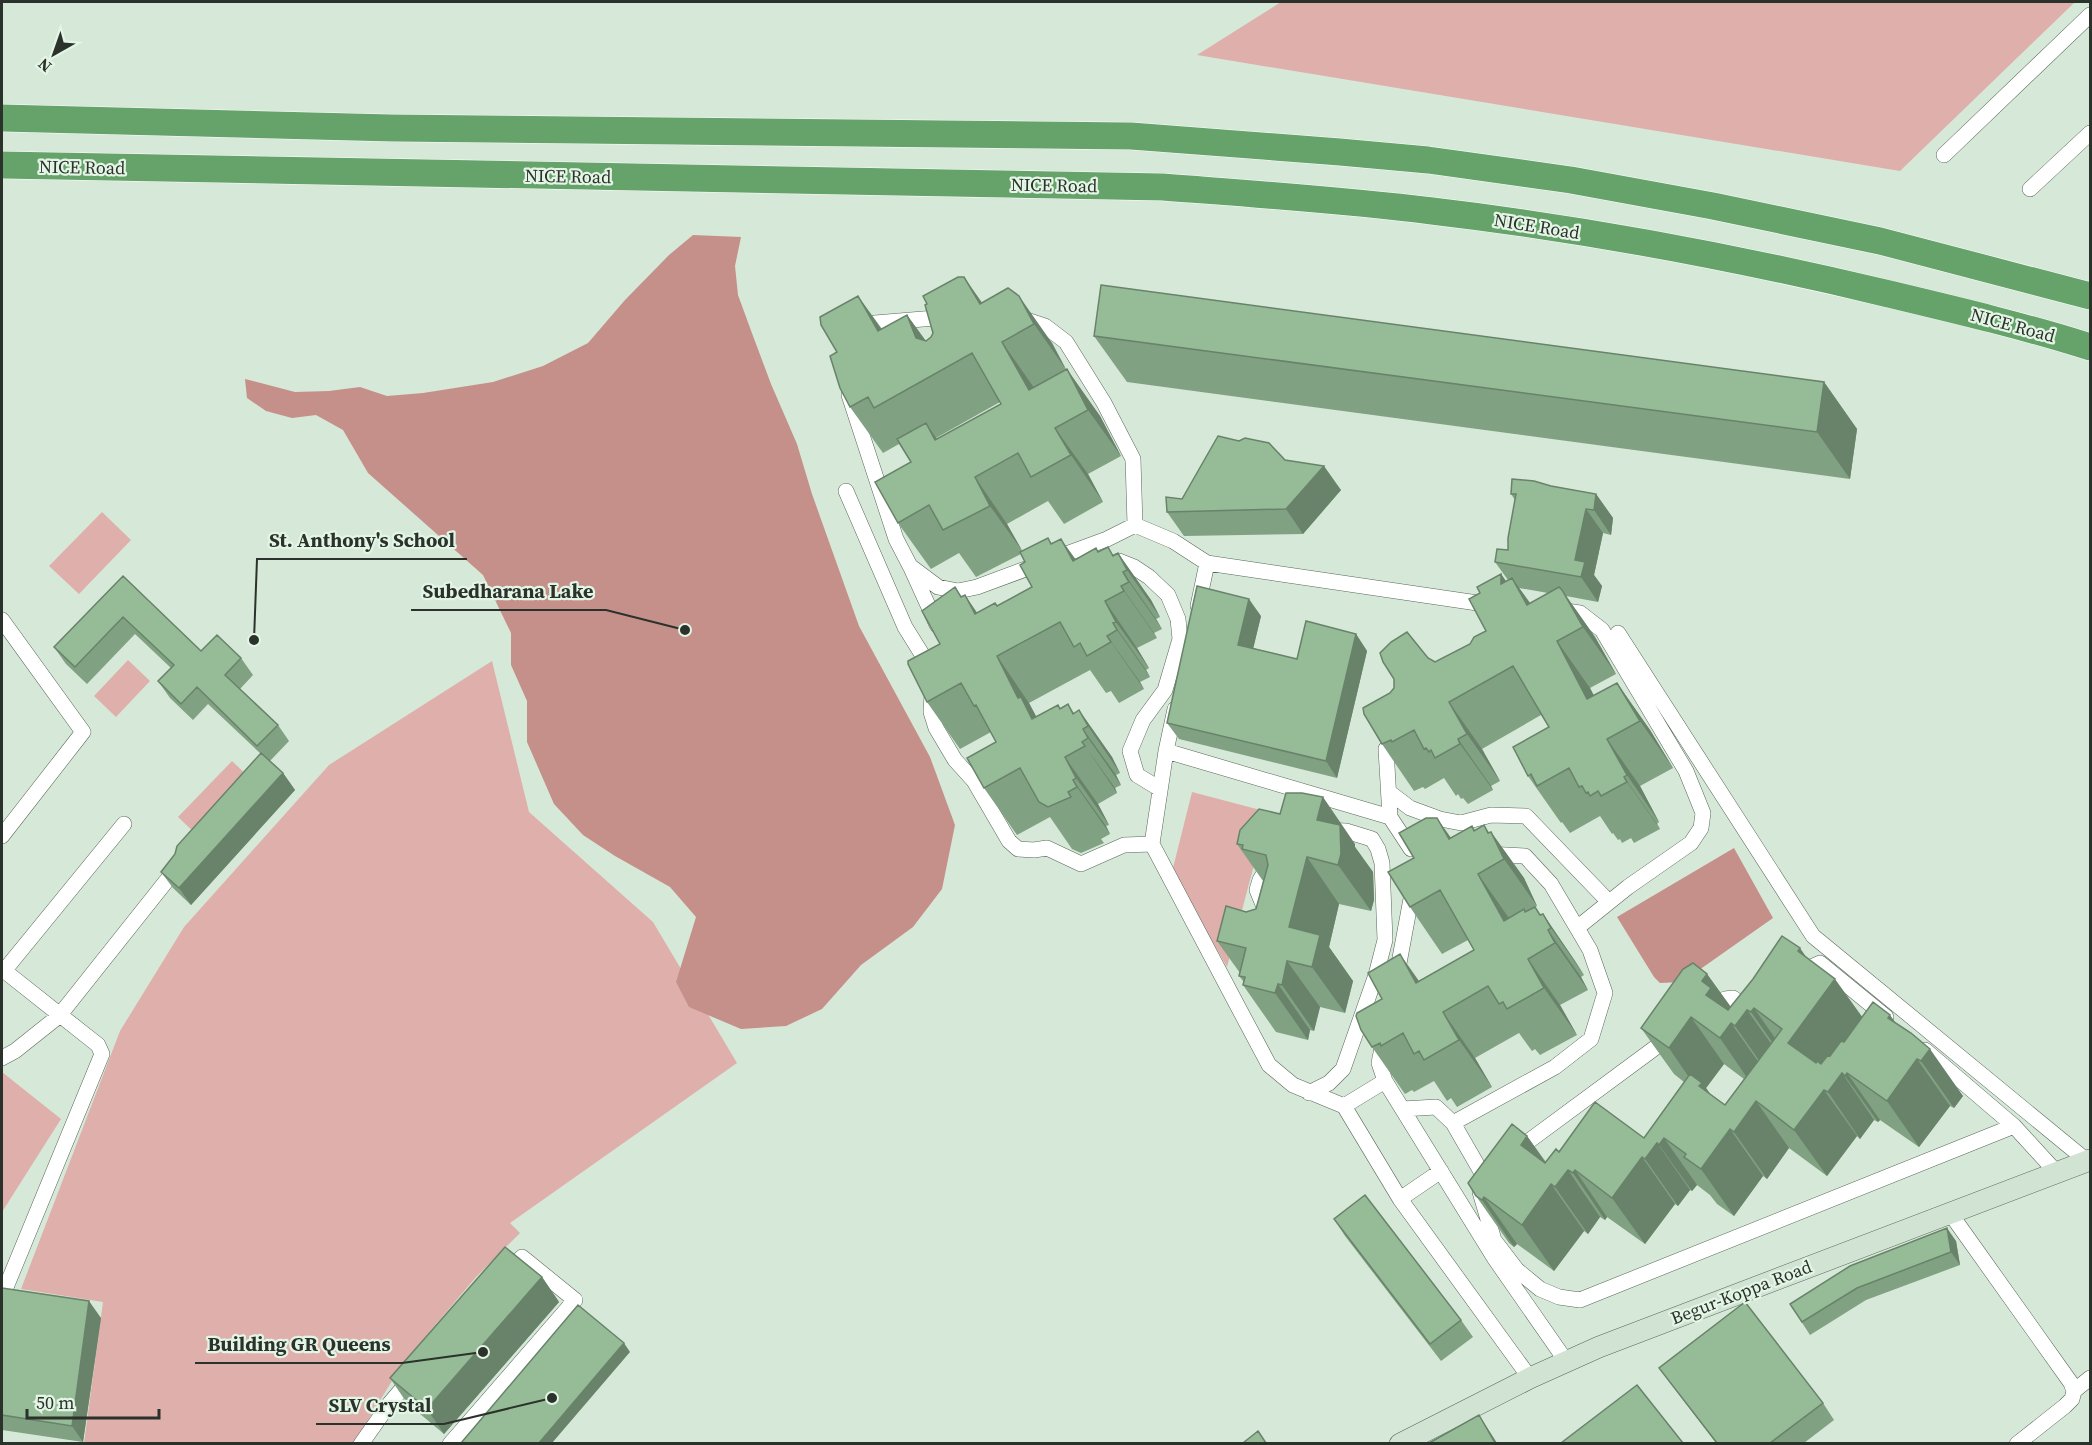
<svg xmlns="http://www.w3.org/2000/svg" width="2092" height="1445" viewBox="0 0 2092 1445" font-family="'Source Serif 4',serif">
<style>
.green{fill:#dfb0ab}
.water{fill:#c5908a}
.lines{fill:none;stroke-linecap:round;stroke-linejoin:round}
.minor-casing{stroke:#586759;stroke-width:16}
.secondary-casing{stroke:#586759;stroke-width:22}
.motorway-casing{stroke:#fff;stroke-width:28}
.minor{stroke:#fff;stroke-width:15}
.secondary{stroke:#d1e3d3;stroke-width:21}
.motorway{stroke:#65a36b;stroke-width:27}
.wall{fill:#80a182;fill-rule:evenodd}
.shaded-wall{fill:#68836a}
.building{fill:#95bb97;stroke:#68836a;stroke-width:1.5}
.labels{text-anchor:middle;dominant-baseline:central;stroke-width:4.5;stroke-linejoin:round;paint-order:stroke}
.street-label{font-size:18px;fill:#2b312b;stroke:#e3f5e4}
.leader{fill:none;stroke:#2b312b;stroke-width:2}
.callout-dot{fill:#2b312b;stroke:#e3f5e4;stroke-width:2}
.callout-label{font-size:20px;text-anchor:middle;font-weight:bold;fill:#2b312b;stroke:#e3f5e4;stroke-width:4.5;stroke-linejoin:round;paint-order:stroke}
</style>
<rect width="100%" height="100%" fill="#d6e8d7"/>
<path class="green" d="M1281,2H2075L1900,171L1197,55Z
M102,512L131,540L79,594L49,566Z
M128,660L150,681L116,717L94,696Z
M492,661L529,812L653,922L737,1063L510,1223L520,1233L476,1277L403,1363L354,1443H84L103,1302L21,1289L120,1031L184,927L329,765Z
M232,761L251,779L197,835L178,817Z
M1192,792L1268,812L1227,967L1172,872Z
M2,1072L61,1119L2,1212Z"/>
<path class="water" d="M693,235L741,237L735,266L738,295L753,336L771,384L797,444L812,494L859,626L930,757L955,825L942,889L913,927L861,965L822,1009L786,1026L741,1029L689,1007L676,982L696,917L670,887L615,856L583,835L554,804L527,742V701L511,665V633L483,575L368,473L343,430L316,415L292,418L266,411L247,398L245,379L295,392L329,391L360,387L387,396L423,393L493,382L543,366L588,343L625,300L669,255Z
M1734,848L1773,918L1682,982L1660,983L1654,977L1617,917Z"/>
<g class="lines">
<defs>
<path id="minor" d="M1944,155L2090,15
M2030,189L2090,133
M1018,317L1045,326L1066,342L1104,403L1133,459L1135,525
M859,331L875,323L947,317
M849,395L896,539L910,566L938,587L958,591L977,587L1107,539L1135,525L1173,541L1207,563L1491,605
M846,491L905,627L928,664L933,678L931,712L936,728L955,760L974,781L1009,841L1018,849L1034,850L1047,848L1081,864L1124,845L1152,844
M1108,564L1119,561L1134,567L1149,577L1168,595L1178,619L1180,639L1165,690L1143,720L1130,751L1137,775L1160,789
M911,568L937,625
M1198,606L1207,563
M1559,610L1580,613L1602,630L1686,771L1703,813L1701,828L1691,843L1628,887L1577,928
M2,620L83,732L2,836
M1618,633L1813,936L2087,1161
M1175,709L1166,751L1152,844L1236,1003L1269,1065L1293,1085L1344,1106L1400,1199L1530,1378
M1400,741L1386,749L1390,817L1411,849
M1166,751L1390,817
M1389,792L1410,808L1440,819L1461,823L1491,815L1526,816L1608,901
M1271,862L1260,880L1257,890L1264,907H1271
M2,969L98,1045L102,1054L2,1297
M4,971L124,824
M1397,974L1413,888
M1803,979L1811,967L1820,963L1886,1017
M1707,1010L1725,999L1733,998L1751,1012
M1384,1038L1379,1063L1385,1081L1495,1259L1566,1361
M1925,1050L2014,1126L2057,1173
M2,1058L15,1051L59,1016L179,865
M1309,1093L1329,1083L1343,1069L1376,975L1385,940L1382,863L1378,849L1372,839L1346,831L1326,830
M1344,1106L1385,1081
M1403,1109L1436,1107L1453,1123L1555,1067L1591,1039L1605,993L1590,950L1551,884L1525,856L1487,854
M1453,1123L1483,1175L1493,1169
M1514,1152L1671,1036
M1480,1192L1494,1240L1517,1270L1540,1289L1559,1297L1580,1300L2014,1126
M1400,1199L1441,1171
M1950,1213L2071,1383L2074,1391L2072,1399L2065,1406L2017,1444
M2074,1391L2090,1378
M361,1444L390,1403L413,1376
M450,1444L575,1300L522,1257L506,1274"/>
<path id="secondary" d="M1400,1444L1530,1378L1599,1347L2090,1160"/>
<path id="motorway" d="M2,118L392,128L1131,136L1340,152L1428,160L1571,180L1713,206L1880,241L2090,296
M2,165L1163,187C1253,194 1343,200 1432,211C1586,229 1739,258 1889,294C1956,310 2024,326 2090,347"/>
</defs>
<use href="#minor" class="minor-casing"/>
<use href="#secondary" class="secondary-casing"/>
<use href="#motorway" class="motorway-casing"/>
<use href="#minor" class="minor"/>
<use href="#secondary" class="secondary"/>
<use href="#motorway" class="motorway"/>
</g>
<path class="wall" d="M1008,288L1052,343L1066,370L1100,416L1121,456L1088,474L1103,502L1064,524L1048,501L1007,524L1022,551L1048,538L1052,544L1076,560L1098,552L1113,556L1118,553L1151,600L1160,617L1156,619L1162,629L1154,633L1157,638L1137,648L1149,668L1146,670L1150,677L1140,682L1144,689L1119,703L1111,691L1106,693L1090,670L1029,703L1036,717L1060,708L1068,704L1074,713L1079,710L1112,757L1120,773L1116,775L1121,785L1115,788L1117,793L1098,804L1109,825L1106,826L1110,834L1101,839L1104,843L1081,853L1072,849L1050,817L1017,835L984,788L996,742L991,732L960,749L927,702L940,644L962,597L977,613L997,606L1032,587L1025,562L1021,554L976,577L959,553L931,569L898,523L911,462L899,444L883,453L850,407L837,352L858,296L882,329L907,315L926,341ZM1000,402L1001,404L937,439L936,438Z
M1094,336L1824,382L1857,429L1850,479L1127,382Z
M1239,441L1285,460L1341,490L1303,534L1184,536L1167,512L1182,499Z
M1551,486L1596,494L1613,518L1611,535L1603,533L1594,575L1602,586L1598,602L1566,596L1595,637L1616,674L1590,688L1594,696L1617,683L1650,730L1673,768L1640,786L1659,822L1657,824L1660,829L1634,843L1631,838L1622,843L1620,839L1618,840L1613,833L1612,834L1600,816L1570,833L1562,822L1561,823L1528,776L1549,727L1541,715L1482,749L1500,781L1491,786L1493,790L1468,804L1463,798L1461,799L1458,794L1456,796L1444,778L1425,789L1423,787L1414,791L1382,744L1390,693L1428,658L1435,662L1470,644L1486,631L1480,593L1501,574L1506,581L1508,580L1495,562L1508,550L1515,500L1511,494ZM1519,588L1548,593L1530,603Z
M123,576L201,651L241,658L253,675L240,689L278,725L289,741L270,761L283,773L295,790L191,905L173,888L161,872L261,754L208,704L193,720L170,698L158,681L171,668L135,634L87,684L66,664L54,647Z
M1261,616L1253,648L1297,659L1356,634L1367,651L1337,778L1179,739L1167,723Z
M1484,825L1489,833L1491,832L1524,878L1537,906L1535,907L1540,915L1543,914L1575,961L1584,975L1581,977L1588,990L1560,1005L1577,1035L1540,1055L1535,1049L1532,1051L1519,1033L1475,1058L1492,1087L1457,1107L1451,1098L1447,1101L1434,1081L1414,1092L1412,1090L1405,1094L1372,1047L1419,981L1474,950L1468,940L1442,954L1410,907L1451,838L1472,826L1475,830Z
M1237,844H1355V847L1373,872L1374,900L1371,911L1339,904L1329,947L1353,981L1345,1013L1320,1007L1314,1031L1310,1030L1308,1040L1276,1032L1243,985L1244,982L1239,976L1240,973L1217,941L1246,912L1256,909L1263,881Z
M1806,957L1862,1017L1895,1022L1963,1096L1954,1108L1950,1106L1919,1147L1880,1120L1878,1122L1874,1120L1860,1139L1857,1136L1827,1176L1789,1148L1767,1179L1763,1176L1734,1216L1717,1204L1710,1195L1697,1185L1692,1191L1690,1190L1678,1206L1675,1204L1645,1244L1607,1217L1605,1220L1600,1217L1588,1234L1584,1231L1554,1271L1517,1244L1514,1247L1509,1243L1476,1196L1527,1136L1546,1162L1559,1152L1644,1138L1684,1082L1674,1074L1641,1028L1707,974L1731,1007ZM1724,1064L1744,1079L1725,1105L1710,1094L1706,1088Z
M1334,1219L1461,1320L1473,1337L1441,1361L1345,1236Z
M1956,1241L1960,1265L1866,1300L1810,1335L1790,1304Z
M542,1277L559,1302L444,1434L407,1403L390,1378Z
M2,1288L101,1318L83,1442L2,1430Z
M1659,1368L1823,1403L1834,1420L1804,1443H1716Z"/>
<path class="shaded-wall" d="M964,277L997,324L980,304Z
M858,296L891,343L878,331Z
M1019,296L1052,343L1067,371L1034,324Z
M907,315L940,361L916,338Z
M1002,342L1035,389L1029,390Z
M1067,369L1100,416L1121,456L1088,410Z
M1824,382L1857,429L1850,479L1817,432Z
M926,423L958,470L935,440Z
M1055,428L1088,474L1103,502L1071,455Z
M1324,466L1341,490L1303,534L1286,509Z
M975,477L1007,524L1023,552L990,506Z
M1596,494L1613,518L1611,535L1594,510Z
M1586,509L1603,533L1594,575L1602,586L1598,602L1581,577L1575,560Z
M1061,539L1094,585L1073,561Z
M1118,553L1151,600L1160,617L1127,570Z
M1123,572L1156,619L1162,629L1129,582Z
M1501,574L1533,621L1501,584Z
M1512,578L1545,624L1527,605Z
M1121,586L1154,633L1157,638L1124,591Z
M1562,590L1595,637L1616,674L1583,627Z
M965,595L997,642L975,614Z
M1249,599L1261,616L1250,662L1238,645Z
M1105,601L1137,648L1149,668L1116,622Z
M1113,623L1146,670L1150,677L1117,630Z
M1356,634L1367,651L1337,778L1326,761Z
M1107,636L1140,682L1144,689L1111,642Z
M1557,641L1590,688L1614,735L1587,699Z
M997,656L1029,703L1042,727L1065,765L1018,698Z
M1617,683L1650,730L1673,768L1640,721Z
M1449,702L1482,749L1500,781L1467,734Z
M1079,710L1112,757L1120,773L1088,726Z
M1083,729L1116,775L1121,785L1088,738Z
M1458,739L1491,786L1493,790L1460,744Z
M1607,739L1640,786L1659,822L1627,775Z
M1082,742L1115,788L1117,793L1085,746Z
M1065,757L1098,804L1109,825L1076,778Z
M283,773L295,790L191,905L179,888Z
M1624,777L1657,824L1660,829L1627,782Z
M1073,780L1106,826L1110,834L1077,787Z
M1323,797L1355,844V847L1373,872L1374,900L1371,911L1338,865L1317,820Z
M1437,818L1470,865L1449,839Z
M1484,825L1497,845L1491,832L1524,878L1537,906L1504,859Z
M1307,857L1339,904L1329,947L1353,981L1345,1013L1312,967L1289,927Z
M1478,874L1511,921H1504Z
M1543,914L1575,961L1584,975L1551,928Z
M1548,930L1581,977L1588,990L1555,943Z
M1800,948L1828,989L1835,979L1868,1025L1821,1090L1788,1043L1798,951Z
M1400,954L1433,1001L1416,983Z
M1528,959L1560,1005L1577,1035L1544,988Z
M1287,961L1320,1007L1314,1031L1282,985Z
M1707,974L1740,1020L1747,1010L1780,1056L1768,1073L1735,1026L1731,1023L1764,1070L1752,1085L1720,1038L1702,981Z
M1278,984L1310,1030L1308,1040L1275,993Z
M1754,1008L1787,1055L1784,1059L1751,1012Z
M1443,1012L1475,1058L1492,1087L1459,1040Z
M1890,1015L1922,1060L1930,1049L1963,1096L1954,1108L1921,1061L1917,1059L1950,1106L1919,1147L1887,1101L1888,1018Z
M1691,1017L1724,1064L1706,1088L1735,1129H1730L1763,1176L1734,1216L1701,1169V1095L1669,1048Z
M1842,1073L1874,1120L1860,1139L1828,1092Z
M1847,1073L1880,1120L1878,1122L1845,1076Z
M1824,1090L1857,1136L1827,1176L1794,1130Z
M1756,1101L1789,1148L1767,1179L1734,1132Z
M1527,1136L1559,1182L1568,1170L1600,1217L1588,1234L1555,1187L1551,1184L1584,1231L1554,1271L1522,1225L1521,1145Z
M1664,1138L1697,1185L1692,1191L1659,1145Z
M1657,1143L1690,1190L1678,1206L1645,1159Z
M1642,1157L1675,1204L1645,1244L1612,1198Z
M1575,1170L1607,1217L1605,1220L1573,1173Z
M1484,1197L1517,1244L1514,1247L1482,1200Z
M1947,1228L1956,1241L1960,1265L1951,1252Z
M542,1277L559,1302L444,1434L427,1409Z
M89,1301L101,1318L83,1442L72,1426Z
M624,1343L630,1352L552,1443H539Z
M1479,1415L1490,1432L1497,1443H1495Z"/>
<path class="building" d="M958,277H964L980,304L1008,288L1019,296L1034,324L1002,342L1029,390L1067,369L1088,410L1055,428L1071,455L1031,477L1018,453L975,477L990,506L943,530L929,505L898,523L875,482L911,462L897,439L926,423L935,440L1001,404L972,353L874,408L868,397L850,407L840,388L830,356L837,352L821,325L820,317L858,296L878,331L907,315L916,338L926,341L931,337L933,333L925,305L927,304L923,296Z
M1101,285L1824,382L1817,432L1094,336Z
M1218,436L1239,441L1245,438L1269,443L1285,460L1324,466L1286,509L1167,512L1166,497L1182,499Z
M1512,479L1534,481L1551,486L1596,494L1594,510L1586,509L1575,560L1585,562L1581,577L1495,562L1497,549L1508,550V538L1516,494H1511Z
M1048,538L1051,544L1061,539L1073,561L1096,548L1098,552L1108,547L1113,556L1118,553L1127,570L1123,572L1129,582L1121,586L1124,591L1105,601L1116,622L1113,623L1117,630L1107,636L1111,642L1087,656L1080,643L1074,647L1060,622L997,656L1018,698L1021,697L1032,719L1058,705L1060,709L1068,704L1073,714L1079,710L1088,726L1083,729L1088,738L1082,742L1085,746L1065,757L1076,778L1073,780L1077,787L1068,792L1071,797L1048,807L1039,802L1020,768L984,788L967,758L996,742L976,705L974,706L961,683L927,702L908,664V661L940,644L922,611L955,587L961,597L965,595L975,614L995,603L997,606L1032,587L1020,565L1025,562L1020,552Z
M1501,574V584L1512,578L1527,605L1559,587L1562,590L1583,627L1557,641L1587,699L1617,683L1640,721L1607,739L1627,775L1624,777L1627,782L1601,796L1598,791L1590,796L1588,792L1586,793L1582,786L1579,787L1569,768L1537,786L1531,774L1528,776L1513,747L1549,727L1513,666L1449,702L1467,734L1458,739L1460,744L1435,758L1431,750L1429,752L1426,748L1424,749L1414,730L1392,742L1391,740L1382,744L1364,714L1363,708L1390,693L1394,688V679L1383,662L1380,653L1391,642L1407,632L1428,658L1435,662L1470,644L1474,637L1486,631L1469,599L1480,593L1477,587Z
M123,576L201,651L217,635L241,658L225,675L278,725L257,746L197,687L181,704L158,681L174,665L123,617L75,667L54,647Z
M1197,586L1249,599L1238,645L1297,659L1306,621L1356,634L1326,761L1167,723Z
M261,753L283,773L179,888L161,872L175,854L177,846Z
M1286,793H1302L1323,797L1317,820L1340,825L1341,854L1338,865L1307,857L1289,927L1320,935L1312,967L1287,961L1282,985L1278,984L1275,993L1243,985L1245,977L1239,976L1246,948L1217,941L1226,906L1246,912L1256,909L1268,865L1266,855L1242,849L1243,845L1237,844L1240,830L1259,809L1280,814Z
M1426,818H1437L1449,839L1472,826L1474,831L1484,825L1488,833L1491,832L1504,859L1478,874L1504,921L1524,909L1525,912L1535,907L1540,915L1543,914L1551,928L1548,930L1555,943L1528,959L1544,988L1507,1009L1503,1002L1499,1004L1488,986L1443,1012L1459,1040L1424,1060L1419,1051L1414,1054L1403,1033L1381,1046L1380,1043L1372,1047L1361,1030L1356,1016L1357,1013L1382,999L1368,973L1400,954L1416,983L1474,950L1440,890L1410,907L1388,872L1414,858L1399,833Z
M1782,936L1800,948L1798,951L1835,979L1788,1043L1816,1063L1817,1061L1821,1064L1828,1055L1830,1056L1841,1041L1844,1042L1873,1002L1890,1015L1888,1018L1911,1033L1930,1049L1921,1061L1917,1059L1887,1101L1847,1073L1845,1076L1842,1073L1828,1092L1824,1090L1794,1130L1756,1101L1734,1132L1730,1129L1701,1169L1684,1157L1686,1154L1664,1138L1659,1145L1657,1143L1645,1159L1642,1157L1612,1198L1575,1170L1573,1173L1568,1170L1555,1187L1551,1184L1522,1225L1484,1197L1482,1200L1476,1196L1468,1183L1512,1124L1527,1136L1521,1145L1545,1163L1556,1149L1559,1152L1595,1102L1644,1138L1690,1074L1702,1083L1699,1086L1725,1105L1782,1029L1754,1008L1751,1012L1747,1010L1735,1026L1731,1023L1720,1038L1691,1017L1669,1048L1641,1028L1683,969L1693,963L1707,974L1702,981L1711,988L1706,995L1728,1010L1753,979Z
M1365,1195L1461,1320L1430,1344L1334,1219Z
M1947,1228L1951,1252L1857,1288L1802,1322L1790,1304L1850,1266Z
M505,1247L542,1277L427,1409L390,1378Z
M2,1288L89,1301L72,1426L2,1415Z
M1745,1302L1823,1403L1770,1443H1717L1659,1368Z
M578,1305L624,1343L539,1443H461Z
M1637,1385L1683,1443H1561Z
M1479,1415L1495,1443H1429Z
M1258,1431L1266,1443H1243Z"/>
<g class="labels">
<g class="street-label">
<text transform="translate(82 167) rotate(1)">NICE Road</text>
<text transform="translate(568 176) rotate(1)">NICE Road</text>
<text transform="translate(1054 185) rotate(1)">NICE Road</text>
<text transform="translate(1537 226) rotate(9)">NICE Road</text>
<text transform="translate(2013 325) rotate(15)">NICE Road</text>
<text transform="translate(1741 1292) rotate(-21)">Begur-Koppa Road</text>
</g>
</g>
<path class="leader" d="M254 640L257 559H467M685 630L606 610H411M483 1352L402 1363H195M552 1398L444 1424H316"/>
<g class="callout-dot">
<circle cx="254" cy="640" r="6"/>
<circle cx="685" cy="630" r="6"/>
<circle cx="483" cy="1352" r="6"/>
<circle cx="552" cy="1398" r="6"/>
</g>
<g class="callout-label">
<text x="362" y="547">St. Anthony's School</text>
<text x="508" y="598">Subedharana Lake</text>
<text x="299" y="1351">Building GR Queens</text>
<text x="380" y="1412">SLV Crystal</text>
</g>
<rect width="2092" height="1445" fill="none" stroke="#2b312b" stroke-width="6"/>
<g transform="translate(54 54) rotate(220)" stroke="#e3f5e4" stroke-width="4.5" paint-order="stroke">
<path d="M0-4.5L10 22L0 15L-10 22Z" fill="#2b312b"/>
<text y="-9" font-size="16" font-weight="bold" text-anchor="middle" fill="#2b312b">N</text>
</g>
<path d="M27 1409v9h132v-9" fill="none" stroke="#2b312b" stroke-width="3"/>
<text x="36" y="1409" font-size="18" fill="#2b312b" stroke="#e3f5e4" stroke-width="4.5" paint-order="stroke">50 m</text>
</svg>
